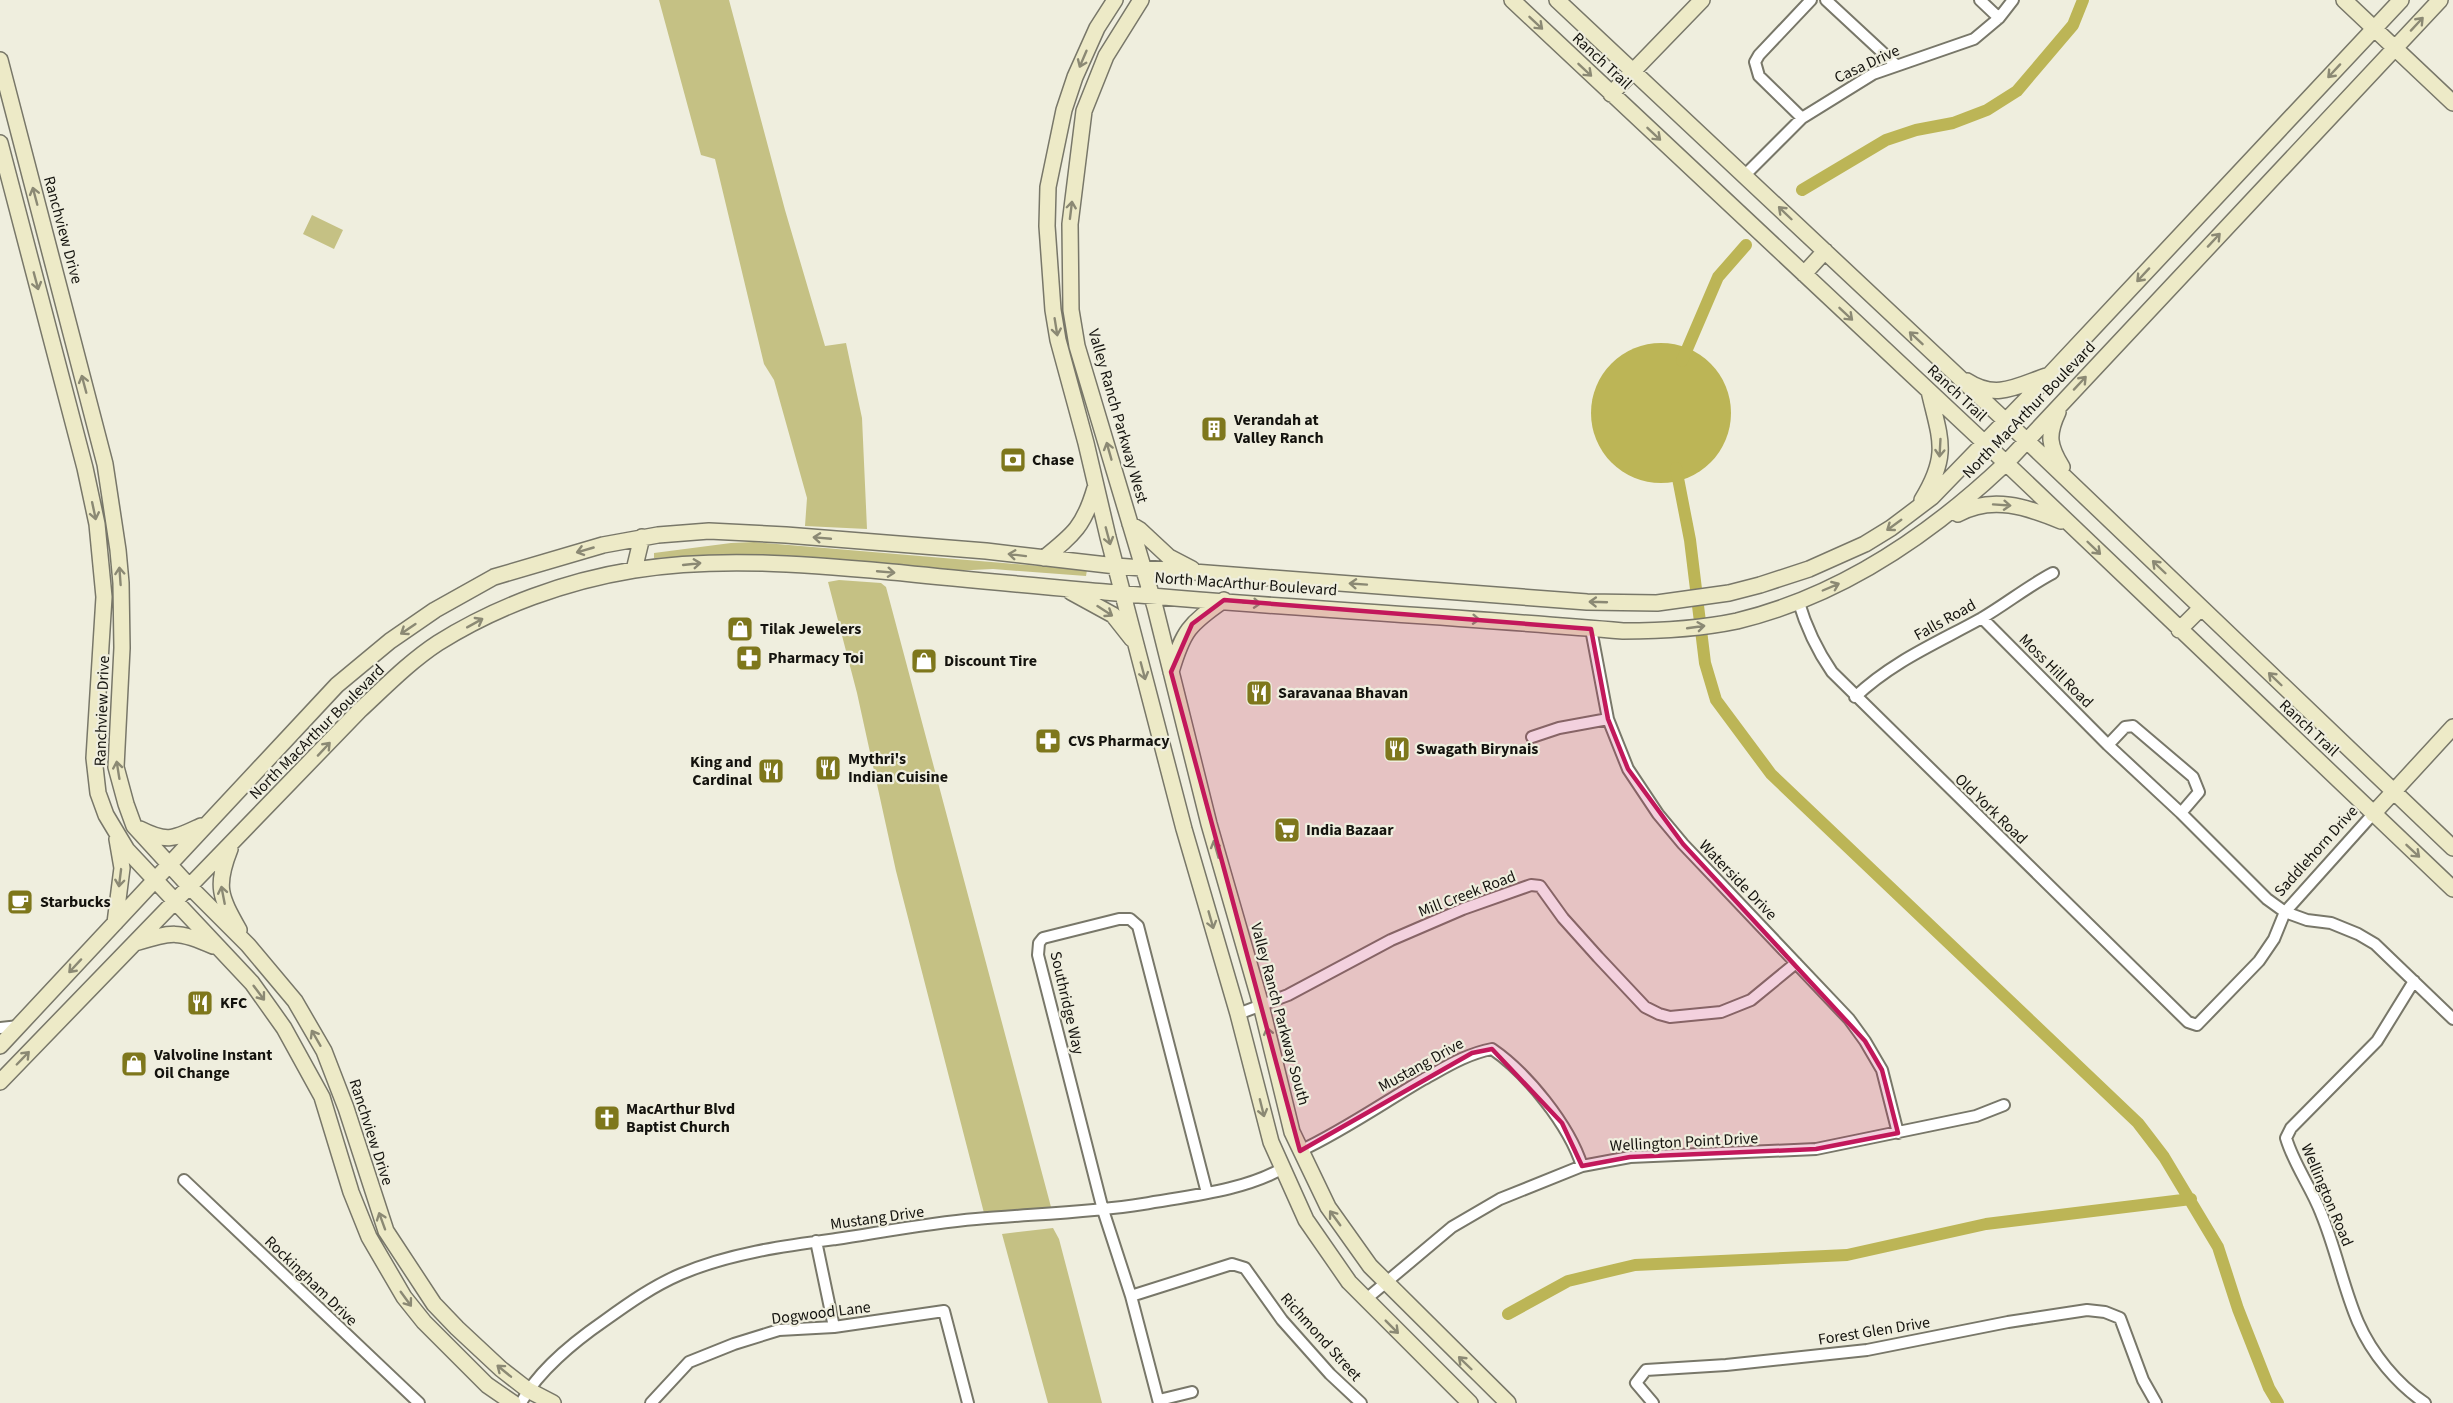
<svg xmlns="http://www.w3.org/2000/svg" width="2453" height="1403" viewBox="0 0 2453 1403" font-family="'Source Sans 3',sans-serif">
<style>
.green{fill:#c5c184}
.water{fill:#bcb556}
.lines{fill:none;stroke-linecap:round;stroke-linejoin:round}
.canal{stroke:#bcb556;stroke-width:12}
.street-casing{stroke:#787769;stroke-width:14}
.secondary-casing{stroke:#787769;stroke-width:18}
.street{stroke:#fff;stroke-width:10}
.secondary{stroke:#edeac7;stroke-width:15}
.oneway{stroke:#8b8974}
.marked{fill:#c2185b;fill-opacity:0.2;stroke:#c2185b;stroke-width:4.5;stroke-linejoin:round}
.labels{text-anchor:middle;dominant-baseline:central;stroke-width:4.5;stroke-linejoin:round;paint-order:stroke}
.street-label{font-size:16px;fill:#14130e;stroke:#efeede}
.poi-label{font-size:16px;font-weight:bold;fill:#14130e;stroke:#efeede;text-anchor:start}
</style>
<rect width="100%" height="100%" fill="#efeede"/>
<path class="green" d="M659,0H729L785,210L825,346L846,343L862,418L867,529L805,526L807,498L774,380L764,364L715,159L701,155Z
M312,215L343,230L334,249L303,234Z
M754,542L1087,570L1086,576L993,569L950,571L737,554L654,558V553L731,543Z
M839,580L881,583L886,587L1051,1207L984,1213L896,871L857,693L828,582Z
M1053,1228L1059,1239L1102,1403H1048L1002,1234Z"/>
<path class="water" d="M1591 413a70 70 0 1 1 140 0a70 70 0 1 1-140 0Z"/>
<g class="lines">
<path class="canal" d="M1802,190L1886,140L1916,130L1953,123L1987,110L2017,91L2073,25L2083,0
M1682,361L1718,277L1746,245
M1676,468L1690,540L1705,663L1716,700L1771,774L2138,1123L2164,1157L2218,1247L2238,1309L2269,1388L2278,1403
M1508,1314L1568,1281L1635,1265L1847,1255L1986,1224L2191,1199"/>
<defs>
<path id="street" d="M1826,0L1896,65
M1980,0L1999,18
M1802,118L1759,76L1755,62L1759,55L1811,0
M1745,175L1802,118L1873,74L1974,39L1999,18L2013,0
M1798,600C1806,627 1816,649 1832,672L2188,1022L2197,1025L2259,961L2274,939L2285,912L2373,814
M1982,618L2108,745L2181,813L2267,899L2285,912L2307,920L2331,923L2358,934L2375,944L2453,1019
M1591,629L1608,719L1628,769L1658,814L1683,844L1849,1019L1865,1041L1882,1070L1898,1133
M1855,697C1893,661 1937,643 1982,618C2006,604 2028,586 2053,573
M1532,737L1559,728L1608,719
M2108,745L2125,727L2133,726L2193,777L2199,792L2181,813
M2414,981L2377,1041L2291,1128L2286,1138C2294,1165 2311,1187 2321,1213C2336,1249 2343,1287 2358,1322C2372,1354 2397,1384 2425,1403
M1238,1014L1288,995L1391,940L1463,909L1531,885L1540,886L1563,918L1598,957L1645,1007L1659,1014L1670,1017L1721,1012L1751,1000L1796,963
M0,1028L19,1026
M1300,1151C1343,1131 1383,1103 1424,1079C1446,1067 1466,1054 1492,1049C1527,1073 1569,1125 1582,1166
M184,1180L419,1403
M816,1241L834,1327
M1131,1296L1232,1264L1245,1268L1282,1320L1330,1374L1361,1403
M1365,1300L1452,1227L1500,1199L1582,1166L1630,1157L1816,1149L1976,1116L2004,1105
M1159,1400L1192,1392
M521,1403C537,1372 575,1341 604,1321C629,1303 653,1286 681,1274C730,1253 784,1246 836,1239C882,1232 929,1223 976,1219C1031,1214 1087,1213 1143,1204C1187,1196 1244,1191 1283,1168
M651,1403L689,1362L734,1344L779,1330L834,1327L944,1311L968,1403
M1159,1403L1131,1296L1103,1210L1038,955L1039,943L1043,938L1119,919H1130L1138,926L1207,1193
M1653,1403L1636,1383L1646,1370L1726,1365L1867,1350L2008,1322L2087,1310L2105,1312L2120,1318L2143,1380L2156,1403"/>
<path id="secondary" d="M1115,0L1097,28L1075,77L1064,110L1048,187L1047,226L1053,310L1058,340L1086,443L1108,537L1184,829L1238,1014L1271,1142L1306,1220L1349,1282L1470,1403
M1141,0L1106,56L1084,111L1070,224L1071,310L1077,346L1155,607L1209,824L1261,1005L1292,1132L1328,1207L1370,1266L1508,1403
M1512,0L2006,463L2453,889
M1557,0L2027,441L2453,848
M2344,0L2453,103
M0,60L105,464L118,550L121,583L122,648L116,767L126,804L134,826L189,886L248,945L295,1001L324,1051L346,1108L386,1231L434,1304L457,1328L501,1369L528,1390L553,1403
M1611,94L1702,0
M0,143L85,468L97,524L104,597L94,758L98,793L106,815L127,850L252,983L284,1028L322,1097L351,1192L369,1237L404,1297L424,1322L487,1385L513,1403
M1804,274L1825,251
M1967,381C1996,400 2017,386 2046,376
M2058,412C2047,435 2049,446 2062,467
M1922,500C1950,454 1940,439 1929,391
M1958,514C1992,495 2027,507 2061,521
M1130,524L1140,530L1169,557L1192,569
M1044,558C1074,534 1084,526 1095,488
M634,570L642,537
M1071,592L1113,615L1132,639
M2179,630L2201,608
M1171,672C1183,631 1189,624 1224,600
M2373,814L2453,727
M140,829C168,843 173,839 201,826
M230,849C215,887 220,896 239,930
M115,923L122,868L117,839
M135,943C172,932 178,930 213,946
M0,1046L337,685L390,641L435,610L494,577L603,545L658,535L709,531L786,535L986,551L1116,566L1587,602L1657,603L1729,593L1760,585L1809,569L1865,544L1891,528L1932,497L2025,401L2401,0
M0,1082L359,711C384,688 409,662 438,643C497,606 566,581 634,570C723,556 813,565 903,573C970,580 1038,586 1105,592C1277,608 1451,616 1623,631C1661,631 1699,629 1737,621C1841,596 1929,536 2006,463L2440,0"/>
</defs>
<use href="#street" class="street-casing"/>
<use href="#secondary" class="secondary-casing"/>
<use href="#street" class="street"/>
<use href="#secondary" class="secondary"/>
</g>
<defs><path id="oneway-shaft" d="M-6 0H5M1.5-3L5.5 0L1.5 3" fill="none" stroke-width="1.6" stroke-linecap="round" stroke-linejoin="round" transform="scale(1.5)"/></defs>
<g class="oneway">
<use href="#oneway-shaft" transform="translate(1536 23) rotate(43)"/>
<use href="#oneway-shaft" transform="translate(2417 24) rotate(-47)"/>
<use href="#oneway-shaft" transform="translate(1083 59) rotate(113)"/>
<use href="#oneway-shaft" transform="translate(1585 70) rotate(43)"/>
<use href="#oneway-shaft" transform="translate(2334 71) rotate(133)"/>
<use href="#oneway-shaft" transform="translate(1654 134) rotate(43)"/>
<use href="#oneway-shaft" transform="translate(35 196) rotate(-105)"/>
<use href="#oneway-shaft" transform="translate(1071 210) rotate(-83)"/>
<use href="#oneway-shaft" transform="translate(1785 213) rotate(-136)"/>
<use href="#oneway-shaft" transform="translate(2214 240) rotate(-47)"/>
<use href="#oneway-shaft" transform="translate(2143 275) rotate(133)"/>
<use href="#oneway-shaft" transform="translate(36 281) rotate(75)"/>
<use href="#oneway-shaft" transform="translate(1846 314) rotate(43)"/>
<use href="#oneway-shaft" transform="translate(1056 327) rotate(81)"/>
<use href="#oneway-shaft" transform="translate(1916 338) rotate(-137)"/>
<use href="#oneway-shaft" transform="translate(2080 383) rotate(-47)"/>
<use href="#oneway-shaft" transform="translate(84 384) rotate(-105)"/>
<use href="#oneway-shaft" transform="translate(1940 448) rotate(93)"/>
<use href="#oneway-shaft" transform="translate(1109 451) rotate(-106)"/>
<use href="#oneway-shaft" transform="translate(2002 505) rotate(4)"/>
<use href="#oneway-shaft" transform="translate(94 511) rotate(78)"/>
<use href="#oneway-shaft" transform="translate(1894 525) rotate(144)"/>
<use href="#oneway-shaft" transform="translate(1108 536) rotate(75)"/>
<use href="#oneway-shaft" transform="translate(822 538) rotate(-175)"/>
<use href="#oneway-shaft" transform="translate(2094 548) rotate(44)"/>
<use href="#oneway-shaft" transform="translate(585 550) rotate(164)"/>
<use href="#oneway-shaft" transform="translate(1017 555) rotate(-173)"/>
<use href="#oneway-shaft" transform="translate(692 564) rotate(-6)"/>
<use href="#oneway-shaft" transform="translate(2159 567) rotate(-136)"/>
<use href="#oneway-shaft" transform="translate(886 572) rotate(5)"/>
<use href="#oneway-shaft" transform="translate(120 576) rotate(-94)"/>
<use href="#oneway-shaft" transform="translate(1358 584) rotate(-176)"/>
<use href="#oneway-shaft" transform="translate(1831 587) rotate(-23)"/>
<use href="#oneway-shaft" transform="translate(1598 602) rotate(-178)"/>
<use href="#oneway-shaft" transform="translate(1252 603) rotate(4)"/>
<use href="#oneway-shaft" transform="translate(1105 611) rotate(33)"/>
<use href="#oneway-shaft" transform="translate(1471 619) rotate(4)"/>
<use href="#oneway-shaft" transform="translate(475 623) rotate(-29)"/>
<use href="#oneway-shaft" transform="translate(1696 627) rotate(-8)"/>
<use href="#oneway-shaft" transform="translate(408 629) rotate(146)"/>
<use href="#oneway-shaft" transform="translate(1143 671) rotate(75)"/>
<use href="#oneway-shaft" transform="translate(2275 679) rotate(-136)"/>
<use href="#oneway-shaft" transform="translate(324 749) rotate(-47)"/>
<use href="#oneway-shaft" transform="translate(118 770) rotate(-99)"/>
<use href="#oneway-shaft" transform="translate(1216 849) rotate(-106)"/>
<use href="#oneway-shaft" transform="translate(2413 851) rotate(43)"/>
<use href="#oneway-shaft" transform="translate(120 878) rotate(97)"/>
<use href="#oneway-shaft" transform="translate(223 895) rotate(-101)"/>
<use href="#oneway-shaft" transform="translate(1211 920) rotate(74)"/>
<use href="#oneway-shaft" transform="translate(75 966) rotate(133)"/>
<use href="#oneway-shaft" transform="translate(259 993) rotate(53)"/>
<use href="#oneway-shaft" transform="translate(1269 1036) rotate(-104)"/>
<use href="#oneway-shaft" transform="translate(316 1038) rotate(-120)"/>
<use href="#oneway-shaft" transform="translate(23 1058) rotate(-46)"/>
<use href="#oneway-shaft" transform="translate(1262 1108) rotate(76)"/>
<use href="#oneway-shaft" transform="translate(1335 1218) rotate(-126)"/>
<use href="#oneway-shaft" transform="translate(382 1221) rotate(-110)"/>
<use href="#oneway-shaft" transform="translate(406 1299) rotate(54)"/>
<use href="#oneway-shaft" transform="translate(1392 1327) rotate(45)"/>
<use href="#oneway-shaft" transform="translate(1465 1363) rotate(-136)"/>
<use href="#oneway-shaft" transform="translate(504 1371) rotate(-141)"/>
</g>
<path class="marked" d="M1224,600L1591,629L1608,719L1628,769L1683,844L1865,1041L1882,1070L1898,1133L1816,1149L1630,1157L1582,1166L1562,1123L1492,1049L1472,1053L1300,1151L1171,672L1192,624Z"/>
<defs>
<symbol id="building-square" viewBox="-11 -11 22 22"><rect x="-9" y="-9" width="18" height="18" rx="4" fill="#7e771c" stroke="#efeede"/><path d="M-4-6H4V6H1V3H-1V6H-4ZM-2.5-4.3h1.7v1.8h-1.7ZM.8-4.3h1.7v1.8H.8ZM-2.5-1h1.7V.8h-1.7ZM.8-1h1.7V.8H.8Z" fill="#fff"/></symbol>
<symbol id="bank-square" viewBox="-11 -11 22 22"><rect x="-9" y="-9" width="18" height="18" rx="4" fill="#7e771c" stroke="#efeede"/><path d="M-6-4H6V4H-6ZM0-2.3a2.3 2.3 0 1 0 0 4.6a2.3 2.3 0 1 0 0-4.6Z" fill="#fff"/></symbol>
<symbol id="shop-square" viewBox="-11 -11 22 22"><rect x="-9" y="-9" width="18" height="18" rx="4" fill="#7e771c" stroke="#efeede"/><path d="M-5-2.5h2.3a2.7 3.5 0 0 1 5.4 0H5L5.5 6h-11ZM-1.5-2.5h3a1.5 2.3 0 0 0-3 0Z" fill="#fff"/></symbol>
<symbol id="pharmacy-square" viewBox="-11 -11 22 22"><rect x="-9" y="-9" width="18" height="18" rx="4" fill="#7e771c" stroke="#efeede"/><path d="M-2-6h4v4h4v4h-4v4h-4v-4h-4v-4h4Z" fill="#fff"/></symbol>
<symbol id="restaurant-square" viewBox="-11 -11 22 22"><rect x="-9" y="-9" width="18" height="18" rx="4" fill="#7e771c" stroke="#efeede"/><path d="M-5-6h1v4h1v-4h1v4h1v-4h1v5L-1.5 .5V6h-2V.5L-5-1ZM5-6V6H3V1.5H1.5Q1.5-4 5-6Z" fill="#fff"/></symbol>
<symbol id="supermarket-square" viewBox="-11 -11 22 22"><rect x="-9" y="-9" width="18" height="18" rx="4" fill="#7e771c" stroke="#efeede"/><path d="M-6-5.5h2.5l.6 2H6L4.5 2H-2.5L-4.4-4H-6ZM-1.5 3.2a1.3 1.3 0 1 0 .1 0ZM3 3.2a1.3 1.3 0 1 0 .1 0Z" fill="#fff"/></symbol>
<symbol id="cafe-square" viewBox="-11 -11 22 22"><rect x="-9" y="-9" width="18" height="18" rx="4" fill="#7e771c" stroke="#efeede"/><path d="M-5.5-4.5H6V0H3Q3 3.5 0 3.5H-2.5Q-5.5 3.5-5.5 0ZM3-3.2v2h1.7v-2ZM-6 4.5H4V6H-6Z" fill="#fff"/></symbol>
<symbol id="church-square" viewBox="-11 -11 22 22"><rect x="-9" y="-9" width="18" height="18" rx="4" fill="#7e771c" stroke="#efeede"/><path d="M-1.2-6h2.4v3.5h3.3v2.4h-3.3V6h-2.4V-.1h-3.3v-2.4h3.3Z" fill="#fff"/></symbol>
</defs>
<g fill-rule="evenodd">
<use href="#building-square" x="1199" y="414" width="30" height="30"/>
<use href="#bank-square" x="998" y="445" width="30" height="30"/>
<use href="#shop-square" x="725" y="614" width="30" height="30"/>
<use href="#pharmacy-square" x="734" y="643" width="30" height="30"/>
<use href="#shop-square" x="909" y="646" width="30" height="30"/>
<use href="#restaurant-square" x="1244" y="678" width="30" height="30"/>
<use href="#pharmacy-square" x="1033" y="726" width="30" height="30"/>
<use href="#restaurant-square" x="1382" y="734" width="30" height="30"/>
<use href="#restaurant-square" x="813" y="753" width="30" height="30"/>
<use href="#restaurant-square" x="756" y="756" width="30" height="30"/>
<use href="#supermarket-square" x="1272" y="815" width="30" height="30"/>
<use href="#cafe-square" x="5" y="887" width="30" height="30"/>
<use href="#restaurant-square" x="185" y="988" width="30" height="30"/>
<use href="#shop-square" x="119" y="1049" width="30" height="30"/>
<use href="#church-square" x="592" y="1103" width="30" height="30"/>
</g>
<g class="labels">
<g class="street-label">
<text transform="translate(1602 61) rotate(43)">Ranch Trail</text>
<text transform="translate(1867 64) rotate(-25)">Casa Drive</text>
<text transform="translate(63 230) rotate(75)">Ranchview Drive</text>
<text transform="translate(1957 393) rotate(43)">Ranch Trail</text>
<text transform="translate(2029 410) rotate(-46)">North MacArthur Boulevard</text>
<text transform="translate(1118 416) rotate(74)">Valley Ranch Parkway West</text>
<text transform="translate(1246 584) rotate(4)">North MacArthur Boulevard</text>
<text transform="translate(1945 620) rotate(-29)">Falls Road</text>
<text transform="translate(2056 671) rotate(45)">Moss Hill Road</text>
<text transform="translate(102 711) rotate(-88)">Ranchview Drive</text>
<text transform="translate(2309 728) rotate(43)">Ranch Trail</text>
<text transform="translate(317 732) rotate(-45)">North MacArthur Boulevard</text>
<text transform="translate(1991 809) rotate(44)">Old York Road</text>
<text transform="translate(2316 851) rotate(-48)">Saddlehorn Drive</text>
<text transform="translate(1738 880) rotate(46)">Waterside Drive</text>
<text transform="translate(1467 894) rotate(-21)">Mill Creek Road</text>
<text transform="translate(1067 1003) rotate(77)">Southridge Way</text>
<text transform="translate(1280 1014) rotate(75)">Valley Ranch Parkway South</text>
<text transform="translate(1421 1065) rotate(-29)">Mustang Drive</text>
<text transform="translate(371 1132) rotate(72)">Ranchview Drive</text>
<text transform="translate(1684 1142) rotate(-3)">Wellington Point Drive</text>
<text transform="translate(2327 1195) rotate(67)">Wellington Road</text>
<text transform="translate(877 1218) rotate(-8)">Mustang Drive</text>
<text transform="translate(311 1281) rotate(44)">Rockingham Drive</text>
<text transform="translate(821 1313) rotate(-7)">Dogwood Lane</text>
<text transform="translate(1874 1331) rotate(-9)">Forest Glen Drive</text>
<text transform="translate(1321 1337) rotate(48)">Richmond Street</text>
</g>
<g class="poi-label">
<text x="1234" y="420">Verandah at<tspan x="1234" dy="18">Valley Ranch</tspan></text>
<text x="1032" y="460">Chase</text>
<text x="760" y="629">Tilak Jewelers</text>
<text x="768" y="658">Pharmacy Toi</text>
<text x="944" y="661">Discount Tire</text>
<text x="1278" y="693">Saravanaa Bhavan</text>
<text x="1068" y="741">CVS Pharmacy</text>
<text x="1416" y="749">Swagath Birynais</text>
<text x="848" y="759">Mythri's<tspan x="848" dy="18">Indian Cuisine</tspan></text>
<text x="752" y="762" text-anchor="end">King and<tspan x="752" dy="18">Cardinal</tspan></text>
<text x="1306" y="830">India Bazaar</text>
<text x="40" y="902">Starbucks</text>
<text x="220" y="1003">KFC</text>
<text x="154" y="1055">Valvoline Instant<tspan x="154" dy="18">Oil Change</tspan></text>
<text x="626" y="1109">MacArthur Blvd<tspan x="626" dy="18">Baptist Church</tspan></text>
</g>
</g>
</svg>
